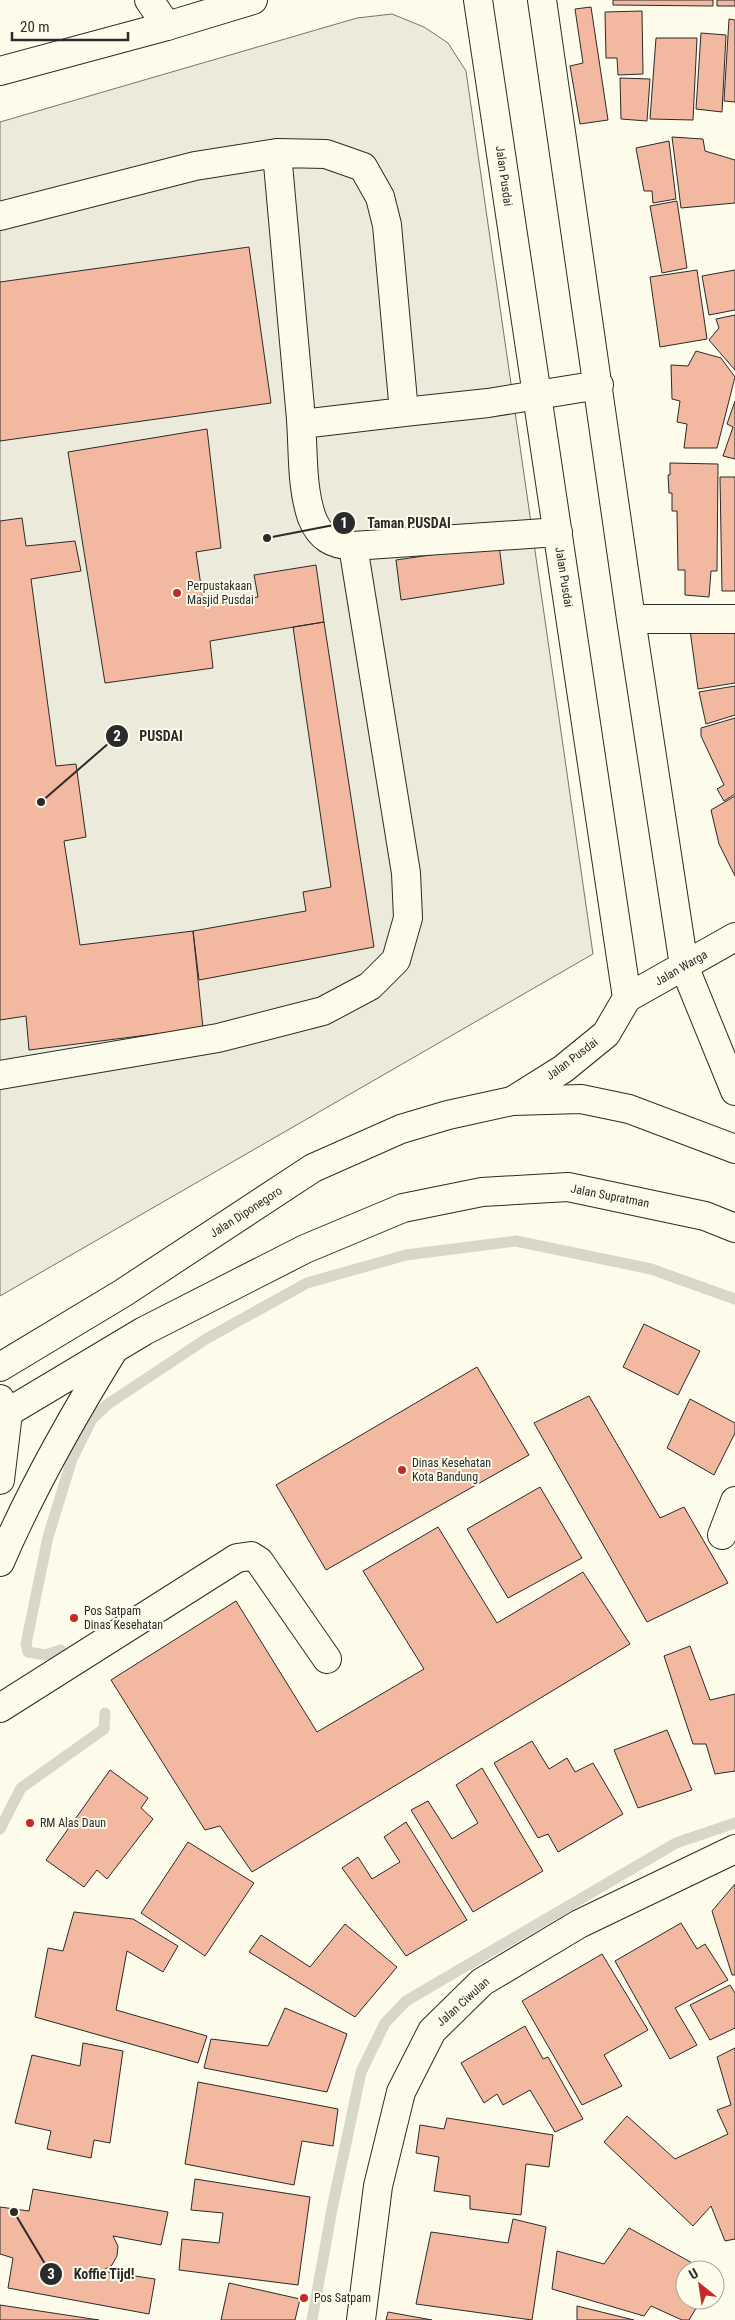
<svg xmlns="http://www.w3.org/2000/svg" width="735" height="2320" viewBox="0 0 735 2320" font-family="'Roboto Condensed',sans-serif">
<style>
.green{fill:#ecebdb;stroke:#74746e}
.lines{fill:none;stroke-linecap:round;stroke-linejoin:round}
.stream{stroke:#d8d7c9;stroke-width:11}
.building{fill:#f2b8a0;stroke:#2b2b2b}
.minor-casing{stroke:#2b2b2b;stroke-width:30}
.major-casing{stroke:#2b2b2b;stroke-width:30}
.highway-casing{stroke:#2b2b2b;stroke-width:30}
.minor{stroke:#fdfbea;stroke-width:28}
.major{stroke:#fdfbea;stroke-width:28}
.highway{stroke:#fdfbea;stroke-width:28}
.poi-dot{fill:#c62828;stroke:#fdfbea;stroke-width:2}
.labels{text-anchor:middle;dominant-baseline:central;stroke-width:4;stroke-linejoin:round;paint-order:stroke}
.street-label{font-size:12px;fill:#2b2b2b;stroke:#fdfbea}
.poi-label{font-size:12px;fill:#2b2b2b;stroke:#fdfbea;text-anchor:start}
.leader{fill:none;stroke:#2b2b2b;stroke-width:2}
.callout-dot{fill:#2b2b2b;stroke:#fdfbea;stroke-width:2}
.mark-label{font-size:15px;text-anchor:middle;font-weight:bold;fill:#fff}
.callout-label{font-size:14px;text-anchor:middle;font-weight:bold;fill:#2b2b2b;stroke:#fdfbea;stroke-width:4;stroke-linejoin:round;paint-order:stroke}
</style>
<rect width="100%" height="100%" fill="#fdfbea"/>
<path class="green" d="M392,14L424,27L448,43L466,71L593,954L0,1296V122L357,18Z"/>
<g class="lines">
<path class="stream" d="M61,1650L45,1655L28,1652L26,1644L48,1537L72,1459L92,1419L108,1404L206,1339L307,1283L406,1255L516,1241L651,1269L735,1299
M0,1829L21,1788L104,1729L105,1713
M312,2320L332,2209L361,2072L385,2023L406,2001L676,1843L735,1823"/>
</g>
<path class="building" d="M613,0H713V6L613,5Z
M717,0H735V6H717Z
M591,7L608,120L580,124L570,66L583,63L575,9Z
M642,11L643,74L618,75L617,58H606L605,12Z
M729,19L735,20V102L724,101Z
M701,33L726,35L722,112L696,109Z
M656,38H697L693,120L650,119Z
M620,78L650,79L647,121L621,119Z
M672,137L703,139L705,151L735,160V203L681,208Z
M669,141L676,199L653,203L652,191H644L636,148Z
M677,201L687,268L662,273L650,206Z
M249,247L271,403L0,441V282Z
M697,270L707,339L660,347L650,277Z
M735,270V310L709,315L702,276Z
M735,315V370L709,340L719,328L716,319Z
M696,351L721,358L735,377L717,448H684L687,424L677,422L680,401L672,399L671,365L688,366Z
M735,401V459L723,456L733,427L727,424Z
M207,429L221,548L196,552L204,606L258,597L254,575L316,565L324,622L210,641L213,668L105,683L68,452Z
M670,463L718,464L717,571H711L709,597L685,595V570H678L677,511H672V493H669L668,475H670Z
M720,477H735V591H722Z
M22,518L26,546L75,541L81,571L31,579L56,766L76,764L86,837L64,841L80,945L193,931L203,1028L29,1050L26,1016L0,1020V521Z
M499,545L504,584L401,600L396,560Z
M324,622L374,947L199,980L193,931L306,911L303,892L331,887L293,627Z
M690,630H735V683L698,689Z
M735,686V715L706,724L699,692Z
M735,718V794L724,801L717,789L724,785L701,736V728Z
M735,796V876L719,844L711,810Z
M644,1324L700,1351L678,1395L623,1367Z
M477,1367L529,1455L326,1570L276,1485Z
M589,1396L660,1518L684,1507L728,1583L647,1622L534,1423Z
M690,1399L735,1423V1433L714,1475L667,1448Z
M540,1487L582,1558L508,1598L467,1529Z
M438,1527L497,1623L583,1572L630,1644L252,1872L220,1826L205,1830L111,1680L236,1601L317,1732L424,1669L363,1571Z
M690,1646L710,1700L735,1694V1771L715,1774L706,1744H693L664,1656Z
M667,1730L692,1790L638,1808L614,1750Z
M532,1741L549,1769L567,1758L575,1772L593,1763L623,1814L558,1852L548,1834L538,1838L494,1763Z
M482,1768L543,1871L473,1912L411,1810L428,1801L452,1839L478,1823L456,1785Z
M110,1770L148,1798L141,1808L153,1819L107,1879L97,1870L84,1887L46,1860Z
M406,1822L467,1920L406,1956L342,1868L358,1857L372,1879L400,1862L384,1837Z
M188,1842L254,1883L205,1956L141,1913Z
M735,1884V1975H732L712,1911Z
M74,1912L133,1919L178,1946L163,1972L127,1951L116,2010L207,2036L198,2063L35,2017L48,1948L63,1951Z
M681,1923L697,1949L705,1944L728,1980L675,2008L697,2045L670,2059L615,1961Z
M345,1924L397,1967L355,2017L249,1952L261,1935L310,1967Z
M602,1954L648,2030L604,2055L622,2086L582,2105L522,2001Z
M730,1985L735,1993V2028L710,2040L690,2005Z
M285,2008L347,2034L327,2092L204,2068L211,2039L268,2046Z
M525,2026L543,2059L548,2057L583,2119L555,2132L530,2090L503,2105L497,2094L484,2103L461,2063Z
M83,2043L123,2051L110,2143L94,2140L91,2158L47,2149L51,2131L15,2123L32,2055L80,2066Z
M735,2048V2239L725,2241L711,2206L693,2226L604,2142L627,2116L675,2159L728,2134L717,2110L731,2105L717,2057Z
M198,2082L338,2109L333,2146L302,2141L294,2185L185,2164Z
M447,2118L553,2135L549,2167L526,2164L521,2215L470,2209V2196L434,2191L439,2157L416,2153L420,2125L444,2129Z
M195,2179L310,2197L298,2285L179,2270L182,2239L219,2243L223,2213L191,2210Z
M33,2189L168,2212L161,2245L113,2236L118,2246L117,2256L112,2265L102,2271L155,2279L149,2314L8,2288L13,2258L0,2254V2207L29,2211Z
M513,2219L546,2227L532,2320L416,2304L431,2232L508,2243Z
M629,2228L705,2270H685V2300H701L689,2320H682L651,2306L644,2316L552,2289L557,2251L604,2264Z
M229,2283L300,2299L295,2320H221Z
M0,2305L99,2320H0Z
M577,2306L634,2320H577Z
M388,2312L432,2320H386Z"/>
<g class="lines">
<defs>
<path id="minor" d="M149,0L167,26
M478,0L627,998L606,1034L563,1069L512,1101
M542,0L631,619L684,966L735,1091
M277,153C284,238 292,323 300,408C304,443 300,484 312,518C320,538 332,544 353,546L558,532
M0,216L195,166L277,153L326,154L363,167L380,197L387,225L404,412L488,403L599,385
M302,424L404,412
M631,619H735
M627,998L735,937
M0,1075L218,1038L323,1011L370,986L396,960L408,918L406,873L353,546
M0,1399L8,1413L0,1480
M722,1535L735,1501
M0,1708L237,1558L251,1556L259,1561L327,1659
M361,2320L378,2186L401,2092L432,2031L482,1982L579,1924L735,1849"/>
<path id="major" d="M0,1367L123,1293L313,1168L401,1129L448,1115L512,1101L581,1099L629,1109L735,1149
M0,1417L144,1331L305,1249L403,1208L482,1192L568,1187L705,1216L735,1228
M0,1562C32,1488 71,1419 113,1351"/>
<path id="highway" d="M0,71L167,26L253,0"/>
</defs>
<use href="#minor" class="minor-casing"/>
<use href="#major" class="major-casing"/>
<use href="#highway" class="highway-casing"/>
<use href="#minor" class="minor"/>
<use href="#major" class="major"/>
<use href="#highway" class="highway"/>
</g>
<g class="poi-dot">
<circle cx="177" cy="593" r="5"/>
<circle cx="402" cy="1470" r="5"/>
<circle cx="74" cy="1618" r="5"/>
<circle cx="30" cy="1823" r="5"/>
<circle cx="304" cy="2298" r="5"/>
</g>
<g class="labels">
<g class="street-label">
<text transform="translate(504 176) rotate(82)">Jalan Pusdai</text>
<text transform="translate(564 577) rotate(81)">Jalan Pusdai</text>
<text transform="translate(681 968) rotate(-30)">Jalan Warga</text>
<text transform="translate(572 1059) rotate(-37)">Jalan Pusdai</text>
<text transform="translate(610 1196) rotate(11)">Jalan Supratman</text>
<text transform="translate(246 1212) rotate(-33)">Jalan Diponegoro</text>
<text transform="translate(463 2002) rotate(-42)">Jalan Ciwulan</text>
</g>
<g class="poi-label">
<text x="187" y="586">Perpustakaan<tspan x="187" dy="14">Masjid Pusdai</tspan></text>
<text x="412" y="1463">Dinas Kesehatan<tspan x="412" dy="14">Kota Bandung</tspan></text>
<text x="84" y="1611">Pos Satpam<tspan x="84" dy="14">Dinas Kesehatan</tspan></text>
<text x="40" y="1823">RM Alas Daun</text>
<text x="314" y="2298">Pos Satpam</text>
</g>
</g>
<path class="leader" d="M267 538L344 523M41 802L117 736M14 2212L51 2274"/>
<g class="callout-dot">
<circle cx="267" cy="538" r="5"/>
<circle cx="41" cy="802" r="5"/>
<circle cx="14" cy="2212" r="5"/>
<circle cx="344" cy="523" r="12"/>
<circle cx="117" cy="736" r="12"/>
<circle cx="51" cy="2274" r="12"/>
</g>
<g class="mark-label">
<text x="344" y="528">1</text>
<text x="117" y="741">2</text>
<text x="51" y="2279">3</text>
</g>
<g class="callout-label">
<text x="409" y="528">Taman PUSDAI</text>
<text x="161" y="741">PUSDAI</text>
<text x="104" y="2279">Koffie Tijd!</text>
</g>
<g transform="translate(700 2285) rotate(330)"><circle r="24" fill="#fdfbea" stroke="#a9a89e"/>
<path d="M0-4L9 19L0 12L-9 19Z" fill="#c62828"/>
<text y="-8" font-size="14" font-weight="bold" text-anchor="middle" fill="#2b2b2b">U</text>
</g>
<path d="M12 32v8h116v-8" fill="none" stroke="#2b2b2b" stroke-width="2.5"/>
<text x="20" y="32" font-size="15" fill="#2b2b2b" stroke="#fdfbea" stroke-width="4" paint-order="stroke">20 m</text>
</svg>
